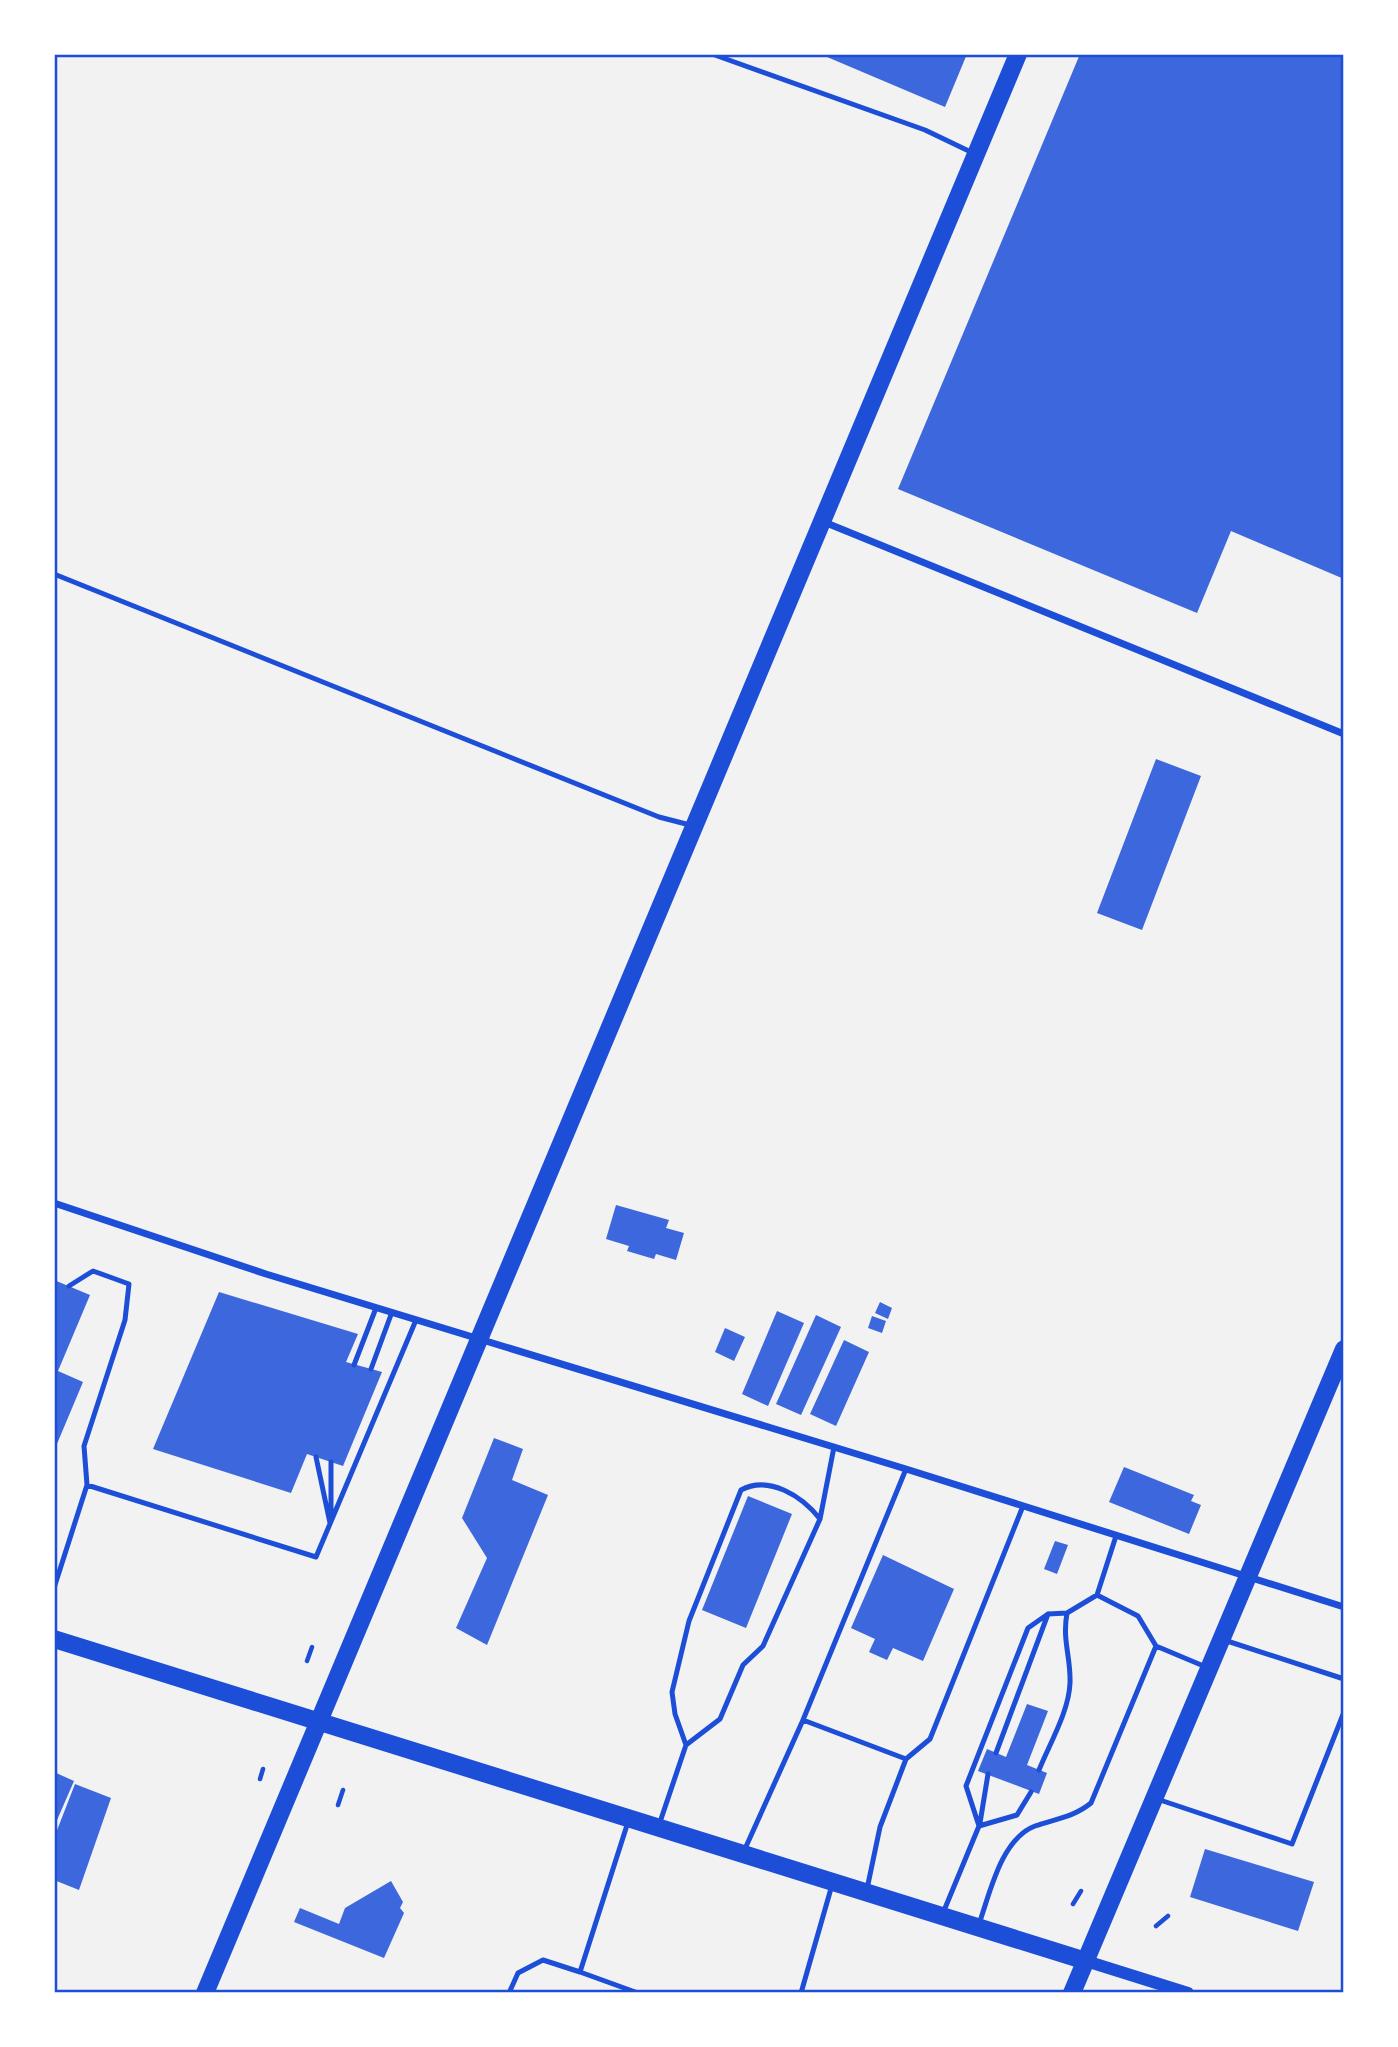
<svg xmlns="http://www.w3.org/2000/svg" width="1398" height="2047" viewBox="0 0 1398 2047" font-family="Inter,sans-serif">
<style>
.building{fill:#3d67dc}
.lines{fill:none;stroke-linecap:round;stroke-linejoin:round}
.path{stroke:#1d4ed8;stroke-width:4.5}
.service{stroke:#1d4ed8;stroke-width:5}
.minor{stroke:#1d4ed8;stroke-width:7}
.tertiary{stroke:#1d4ed8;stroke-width:12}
.primary{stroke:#1d4ed8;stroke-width:18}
.neatline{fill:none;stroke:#1d4ed8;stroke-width:2.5}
</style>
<rect width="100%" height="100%" fill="#f2f2f2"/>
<path class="building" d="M820,54H967L945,107Z
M1080,54H1344V579L1231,531L1197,613L898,489Z
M1156,759L1201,776L1142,930L1097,913Z
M616,1205L669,1220L666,1228L684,1233L676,1260L656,1254L654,1259L627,1251L629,1246L606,1239Z
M54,1280L90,1295L58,1371L83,1382L54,1451Z
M219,1292L358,1334L346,1362L382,1372L343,1466L307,1454L291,1493L153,1449Z
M880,1302L892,1308L888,1319L875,1313Z
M777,1311L804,1323L768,1406L742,1394Z
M816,1315L841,1327L801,1415L776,1404Z
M872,1316L886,1321L882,1333L868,1328Z
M725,1328L745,1337L734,1361L715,1352Z
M844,1340L869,1352L836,1426L810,1414Z
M494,1438L523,1449L512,1480L548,1495L487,1645L456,1628L487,1558L462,1518Z
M1124,1467L1194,1495L1191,1501L1201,1505L1189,1534L1109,1502Z
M748,1496L792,1514L746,1628L702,1610Z
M1055,1541L1068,1545L1057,1574L1044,1569Z
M883,1555L954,1589L923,1661L893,1648L887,1660L869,1652L875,1639L851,1628Z
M1027,1704L1048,1711L1027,1765L1047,1773L1039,1794L978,1771L987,1749L1006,1757Z
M54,1772L74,1781L54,1827Z
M75,1784L111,1798L79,1890L54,1880V1838Z
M1205,1849L1314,1882L1298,1931L1190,1897Z
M391,1881L403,1902L400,1908L404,1913L384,1958L294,1922L300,1908L339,1924L345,1908Z"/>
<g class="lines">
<path class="path" d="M307,1661L312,1647
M260,1779L263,1769
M338,1805L343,1790
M1073,1904L1081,1891
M1156,1926L1168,1916"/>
<path class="service" d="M712,54L925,130L973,153
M54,574L659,817L690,825
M69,1286L93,1271L129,1284L125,1320L84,1446L87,1485
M354,1365L376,1308
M371,1369L392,1312
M316,1457L330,1523
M331,1513V1462
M54,1588L87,1485L316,1557L416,1320
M1097,1595L1116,1536
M1224,1640L1344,1679
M803,1720L906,1469
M686,1745L675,1714L672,1692L689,1621L741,1490C769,1475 802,1496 820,1519
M996,1753L1048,1614L1067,1613
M906,1759L930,1739L1023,1506
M1039,1770C1050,1743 1069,1711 1070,1683C1071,1657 1062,1641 1067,1613L1097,1595L1138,1616L1156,1646L1206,1667
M1157,1799L1292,1844L1344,1712
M628,1822L580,1972L638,1993
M980,1823L988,1774
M659,1825L686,1745L720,1719L743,1665L763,1646L820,1519L834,1447
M979,1826L966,1786L1028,1628L1048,1614
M744,1851L803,1720L906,1759L880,1827L867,1889
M943,1913L979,1826L1017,1815L1031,1792
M979,1924C990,1893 1001,1839 1035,1826C1055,1819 1074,1817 1091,1803L1156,1646
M509,1993L518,1973L543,1960L580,1972
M801,1993L832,1885"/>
<path class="minor" d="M824,522L1344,734
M54,1203L266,1274L906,1469L1344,1607"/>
<path class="tertiary" d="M1086,1961L1188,1993"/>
<path class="primary" d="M54,1639L1086,1961
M205,1993L1018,54
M1072,1993L1344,1349"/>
</g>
<rect width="1398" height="2047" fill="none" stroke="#ffffff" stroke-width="112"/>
<rect x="56" y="56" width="1286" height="1935" class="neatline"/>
</svg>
